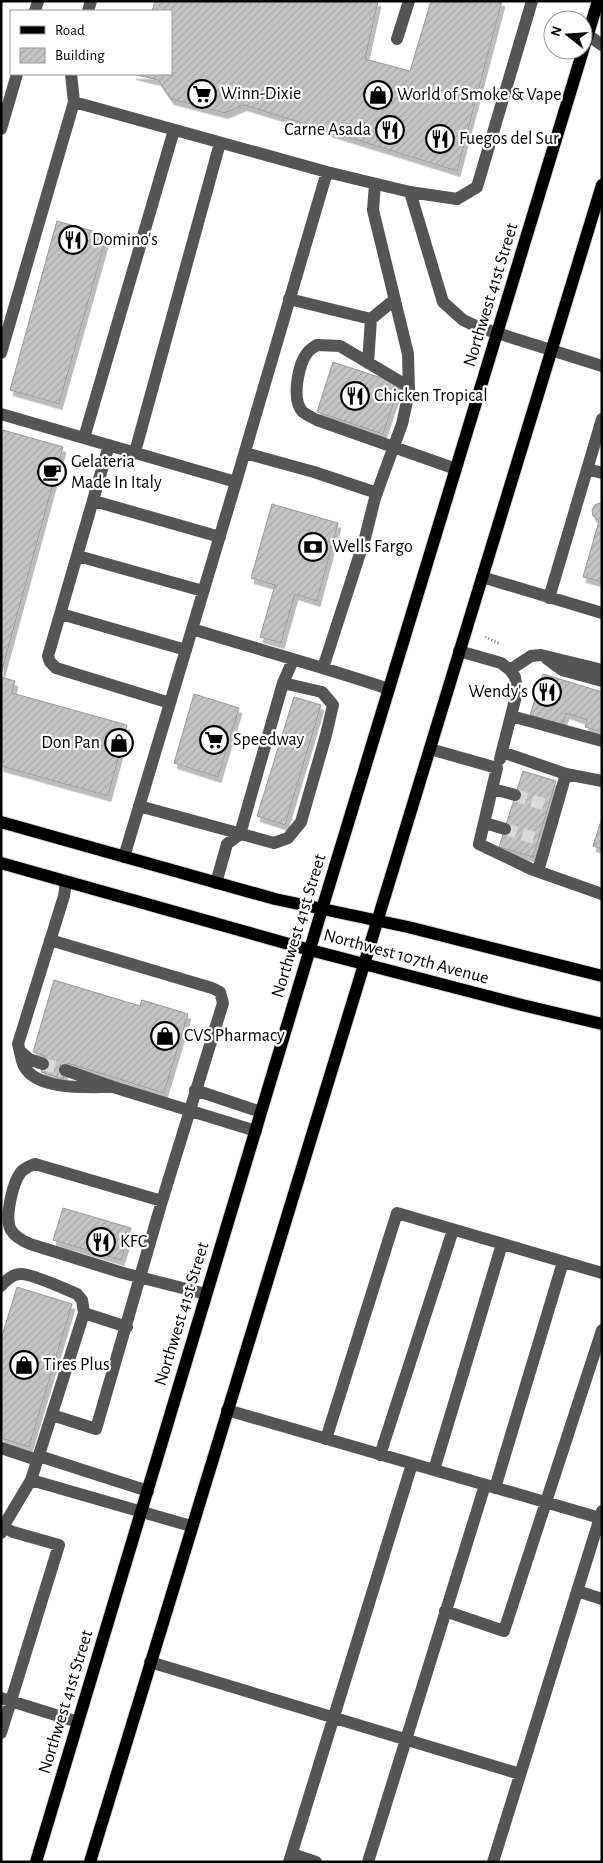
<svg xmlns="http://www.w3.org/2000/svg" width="603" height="1863" viewBox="0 0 603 1863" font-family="'Alegreya Sans',sans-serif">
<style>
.building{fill:url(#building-hatch);stroke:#999;filter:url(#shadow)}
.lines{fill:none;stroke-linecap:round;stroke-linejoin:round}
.minor-tunnel{stroke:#d9d9d9;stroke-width:12;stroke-dasharray:12 6;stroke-linecap:butt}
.major-casing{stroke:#dbdbdb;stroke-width:14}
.path{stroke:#777;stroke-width:3;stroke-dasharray:1 2.5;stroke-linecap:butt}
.minor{stroke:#555;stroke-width:12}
.major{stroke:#000;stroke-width:12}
.labels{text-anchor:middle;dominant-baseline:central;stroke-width:4.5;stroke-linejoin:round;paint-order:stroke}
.poi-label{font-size:18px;fill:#000;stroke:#fff;text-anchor:start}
.street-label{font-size:18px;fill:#000;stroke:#fff}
</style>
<defs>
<pattern id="building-hatch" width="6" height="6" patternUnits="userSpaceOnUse" patternTransform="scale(1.25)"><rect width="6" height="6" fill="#c4c4c4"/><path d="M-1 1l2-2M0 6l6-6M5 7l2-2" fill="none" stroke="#a7a7a7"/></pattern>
<filter id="shadow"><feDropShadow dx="3" dy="5.5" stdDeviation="0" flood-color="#0004"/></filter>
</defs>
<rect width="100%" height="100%" fill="#fff"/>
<path class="building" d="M155,1H378L365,59L410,71L431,1H502L457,171L244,105L225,113L171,99L158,80L133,74H171V11H152Z
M57,221L107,235L59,404L10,390Z
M333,362L400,384L383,434L317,412Z
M3,430L63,447L1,674V435Z
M602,502V582L583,577L599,521L593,516L592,510L595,505Z
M272,504L338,523L317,601L295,594L281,643L260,637L275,585L251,578Z
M543,674L602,692V732L585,727L587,720L566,713L562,725L530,715Z
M1,677L15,681L12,693L127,725L108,796L1,766Z
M194,694L239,708L218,777L174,763Z
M294,697L321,705L285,825L257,816Z
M523,771L556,781L533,857L499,847Z
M602,818V849L593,846Z
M54,980L140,1006L142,1000L188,1014L164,1093L67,1063L63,1079L41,1072L45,1056L33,1052Z
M63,1208L131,1228L121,1260L53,1240Z
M17,1287L72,1304L29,1447L1,1438V1339Z"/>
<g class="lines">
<path class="minor-tunnel" d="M515,795L549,806
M505,829L538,839
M43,1064L65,1070"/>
<defs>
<path id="major" d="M1,822L275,899L408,927L602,976
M1,863L310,950L522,1005L602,1024
M36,1862L322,909L598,1
M90,1862L602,185"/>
</defs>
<use href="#major" class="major-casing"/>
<path class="path" d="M485,637L500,644"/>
<path class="minor" d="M35,11L38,1
M88,11L91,1
M588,35L602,45
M397,39L409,1
M74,102L327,172L410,192L443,302L463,320L478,327L602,366
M1,129L17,74
M410,192L457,199L477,187L532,1
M289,299L371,319L394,300
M1,353L74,102L71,74
M368,363L371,319
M409,387L340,346L317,345C314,347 310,349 308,352C298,363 291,401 303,412C307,415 313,418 317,420L456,469
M1,414L236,482L124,857
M84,438L174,130
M109,445L48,656L50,662L56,668L170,703
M135,452L220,143
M245,453L314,472L377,493
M587,469L602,473
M236,482L327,172
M94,501L220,537
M78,556L203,591
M482,577L602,613
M549,598L602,419
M61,614L186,650
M192,629C257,649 324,667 389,689
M459,651L501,663L510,670L515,677L517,692L500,759
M547,659L562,670L602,681
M323,668L365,538L375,498L402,424L409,392L408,354L373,210L375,184
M510,670L531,656L541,655L602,670
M511,716L602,741
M430,749L497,768L479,844L531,869L602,894
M502,752L566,774L538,871
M566,774L602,781
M493,789L515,795
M139,806L274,843L288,838L301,822L326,735L333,705L322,692L283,683
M485,823L505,829
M66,882L64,896L18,1044C20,1051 21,1060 24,1066C37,1091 89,1087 113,1087
M216,883L227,844L240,834L283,683L293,660
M50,940L212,988L220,992L223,1003L162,1201L96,1429L52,1415
M20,1051L29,1059L43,1064
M65,1070L113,1087L256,1131
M195,1090L261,1112
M162,1201L35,1164C29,1166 25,1168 21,1172C13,1182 4,1218 11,1230C15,1237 23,1241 30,1244L123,1273L206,1294
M1,1286C6,1280 13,1274 21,1274C33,1274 65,1289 77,1294L82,1300L84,1313L127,1327
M227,1410L600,1518
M326,1439L397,1213L602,1273
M1,1448L37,1460
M380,1455L453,1230
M39,1456L148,1491
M434,1470L502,1244
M31,1480L191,1526
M495,1488L563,1262
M1,1526L13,1532L59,1545L1,1733
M1,1533L3,1527L31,1480L84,1313
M577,1591L602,1599
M445,1611L504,1631L602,1330
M150,1662L520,1774
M1,1698L78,1722
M292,1854L316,1862
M289,1862L412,1464
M368,1862L485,1485
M493,1862L602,1511"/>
<use href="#major" class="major"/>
</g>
<defs>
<symbol id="supermarket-ring" viewBox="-11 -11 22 22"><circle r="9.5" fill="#fff" stroke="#000" stroke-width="1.5"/><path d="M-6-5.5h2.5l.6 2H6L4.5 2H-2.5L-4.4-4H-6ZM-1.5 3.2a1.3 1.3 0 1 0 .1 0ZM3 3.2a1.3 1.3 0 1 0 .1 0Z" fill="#000"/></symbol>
<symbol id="shop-ring" viewBox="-11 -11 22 22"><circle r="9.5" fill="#fff" stroke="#000" stroke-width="1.5"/><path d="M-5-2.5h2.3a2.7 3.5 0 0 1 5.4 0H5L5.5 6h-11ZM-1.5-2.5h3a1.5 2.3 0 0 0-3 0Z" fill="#000"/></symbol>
<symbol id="restaurant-ring" viewBox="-11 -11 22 22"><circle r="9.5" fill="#fff" stroke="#000" stroke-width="1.5"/><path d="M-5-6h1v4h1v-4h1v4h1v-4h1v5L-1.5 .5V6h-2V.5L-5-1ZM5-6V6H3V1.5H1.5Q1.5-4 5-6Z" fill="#000"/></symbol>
<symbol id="cafe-ring" viewBox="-11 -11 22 22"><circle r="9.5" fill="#fff" stroke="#000" stroke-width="1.5"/><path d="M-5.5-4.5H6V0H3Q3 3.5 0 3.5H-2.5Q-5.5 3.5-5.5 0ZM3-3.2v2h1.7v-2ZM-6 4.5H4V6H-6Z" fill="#000"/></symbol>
<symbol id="bank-ring" viewBox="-11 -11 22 22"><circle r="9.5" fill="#fff" stroke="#000" stroke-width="1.5"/><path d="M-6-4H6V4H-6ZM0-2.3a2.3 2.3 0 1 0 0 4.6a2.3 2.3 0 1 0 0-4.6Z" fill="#000"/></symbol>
</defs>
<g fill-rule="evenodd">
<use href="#supermarket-ring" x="186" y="78" width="32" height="32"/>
<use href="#shop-ring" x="362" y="79" width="32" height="32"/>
<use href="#restaurant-ring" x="374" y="114" width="32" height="32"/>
<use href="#restaurant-ring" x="424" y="123" width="32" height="32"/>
<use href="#restaurant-ring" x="57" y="224" width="32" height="32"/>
<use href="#restaurant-ring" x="339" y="380" width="32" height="32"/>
<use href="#cafe-ring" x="36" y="456" width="32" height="32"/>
<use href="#bank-ring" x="297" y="531" width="32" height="32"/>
<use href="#restaurant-ring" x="531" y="676" width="32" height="32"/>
<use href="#supermarket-ring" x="198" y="724" width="32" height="32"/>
<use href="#shop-ring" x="103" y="727" width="32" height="32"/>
<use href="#shop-ring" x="149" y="1020" width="32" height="32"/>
<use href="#restaurant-ring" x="85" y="1226" width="32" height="32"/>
<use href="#shop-ring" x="8" y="1349" width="32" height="32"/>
</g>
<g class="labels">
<g class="poi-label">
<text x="221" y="94">Winn-Dixie</text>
<text x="397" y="95">World of Smoke &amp; Vape</text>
<text x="371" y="130" text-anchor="end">Carne Asada</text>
<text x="459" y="139">Fuegos del Sur</text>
<text x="92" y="240">Domino's</text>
<text x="374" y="396">Chicken Tropical</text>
<text x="71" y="462">Gelateria<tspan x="71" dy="21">Made In Italy</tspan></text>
<text x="332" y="547">Wells Fargo</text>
<text x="528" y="692" text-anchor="end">Wendy's</text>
<text x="233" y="740">Speedway</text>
<text x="100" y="743" text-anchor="end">Don Pan</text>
<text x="184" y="1036">CVS Pharmacy</text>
<text x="120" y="1242">KFC</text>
<text x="43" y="1365">Tires Plus</text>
</g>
<g class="street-label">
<text transform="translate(491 295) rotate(-73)">Northwest 41st Street</text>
<text transform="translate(299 926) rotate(-73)">Northwest 41st Street</text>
<text transform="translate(406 957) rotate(15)">Northwest 107th Avenue</text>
<text transform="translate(182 1314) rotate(-73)">Northwest 41st Street</text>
<text transform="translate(66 1702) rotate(-73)">Northwest 41st Street</text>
</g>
</g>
<rect width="603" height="1863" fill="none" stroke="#000000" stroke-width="5"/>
<rect x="10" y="10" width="162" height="65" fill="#ffffff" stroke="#999999"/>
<rect x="20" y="26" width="25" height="8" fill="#000000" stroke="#999999"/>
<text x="55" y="35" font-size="15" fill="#000000">Road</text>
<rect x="20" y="48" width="25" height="15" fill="url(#building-hatch)" stroke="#999999"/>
<text x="55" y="60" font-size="15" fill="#000000">Building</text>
<g transform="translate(568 35) rotate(287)"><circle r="24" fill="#ffffff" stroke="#999999"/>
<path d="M0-4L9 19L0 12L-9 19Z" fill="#000000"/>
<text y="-8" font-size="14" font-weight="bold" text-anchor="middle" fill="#000000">N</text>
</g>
</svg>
